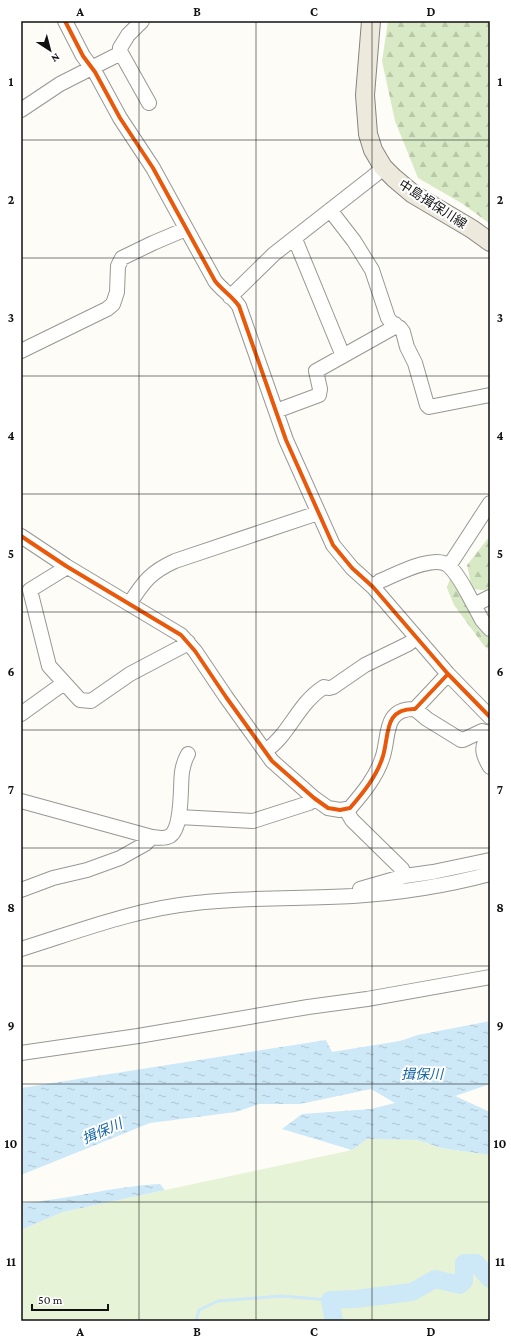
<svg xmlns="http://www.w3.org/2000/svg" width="511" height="1342" viewBox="0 0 511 1342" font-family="'Crimson Pro','Noto Sans JP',serif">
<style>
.grass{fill:#e7f3d7}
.forest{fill:url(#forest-firs)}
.water{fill:url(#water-ripples)}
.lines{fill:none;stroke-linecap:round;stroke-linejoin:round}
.stream{stroke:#cde8f7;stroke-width:3}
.river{stroke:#cde8f7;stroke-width:18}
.minor-casing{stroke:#979795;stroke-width:16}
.major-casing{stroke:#858482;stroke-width:20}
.minor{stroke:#fffffe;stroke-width:14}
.major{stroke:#ede9dc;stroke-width:18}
.cycleway-casing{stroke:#fff;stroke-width:6}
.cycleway{stroke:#e8590c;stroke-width:4}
.grid{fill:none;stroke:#111;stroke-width:1;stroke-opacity:0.55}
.labels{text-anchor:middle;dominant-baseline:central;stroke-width:4;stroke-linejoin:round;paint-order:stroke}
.street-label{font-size:13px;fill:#111;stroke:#fff}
.water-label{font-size:14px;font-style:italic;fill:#1768a6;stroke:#fff}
.neatline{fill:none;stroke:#111;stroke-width:1.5}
.grid-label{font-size:13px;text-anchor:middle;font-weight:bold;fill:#111}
</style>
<defs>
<pattern id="forest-firs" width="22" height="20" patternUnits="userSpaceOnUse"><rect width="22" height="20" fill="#d8eac5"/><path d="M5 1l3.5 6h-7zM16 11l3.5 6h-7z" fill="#b8c8a8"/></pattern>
<pattern id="water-ripples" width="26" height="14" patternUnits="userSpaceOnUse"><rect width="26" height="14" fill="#cde8f7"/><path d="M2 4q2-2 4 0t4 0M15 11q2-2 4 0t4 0" fill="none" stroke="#afc6d3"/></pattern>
</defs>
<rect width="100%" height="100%" fill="#fdfcf7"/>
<path class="grass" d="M367,1139L418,1140L441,1148L490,1155V1321H21V1230L63,1212L352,1150Z"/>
<path class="forest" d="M388,21H490V224L463,204L418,178L395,121L382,61Z
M490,536V591L472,589L467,565Z
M450,578L474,616L490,633V650L485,647L454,605L447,588Z"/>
<path class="water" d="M490,1021V1084L455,1096L490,1112V1155L441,1148L418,1140L367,1139L352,1150L282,1129L302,1114L371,1109L395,1103L371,1089L300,1104H259L236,1112L150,1123L21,1175V1088L326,1040L332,1052L400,1041L418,1035Z
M160,1184L165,1190L63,1212L21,1230V1203C68,1200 113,1186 160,1184Z"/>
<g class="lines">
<path class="stream" d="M196,1321L199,1310L218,1301L281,1296L330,1300"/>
<path class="river" d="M334,1321L330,1300L355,1299L412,1292L435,1279L460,1285L464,1281V1263H476L490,1279"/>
<defs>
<path id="minor" d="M65,21L83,56L95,72L120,118L153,168L215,281C222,290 232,296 239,306L286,440L333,545L352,568L373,587L448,674L490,717
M142,21L128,35L120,48L121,53L149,103
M21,110L60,84L121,53
M330,210L354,241L372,270L388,318L391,322L400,328L403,332L407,347L415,363L427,405L429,407L490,395
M293,239L297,244L343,356
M230,297L274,254L375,175L383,167
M21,351L107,309L113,304L117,292L118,266L122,258L153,243L186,229
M276,411L319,395L320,389L316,371L391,329L395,324
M21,536L66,566L181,635L195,651L226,697L272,761L314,798L328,808L340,810L350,808C363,793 376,777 382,759C390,738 382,708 415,709L448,674
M66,566L64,569L30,590L49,666L80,700L91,701L130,674L183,646L188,642
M449,566L490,503
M373,587L380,581C395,575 435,553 449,566C460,576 467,593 474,605L490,597
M130,603C144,581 151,572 175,561L318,513
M474,605L482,620L490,629
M415,709L427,719L461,740H463L482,731L490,733
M21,714L64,683
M490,732C481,746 481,752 490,767
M265,751C289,736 297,704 324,687L329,688L333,687L365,665L408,644L416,638
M21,801L152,837C158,838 165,839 170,836C183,827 180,786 182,772C183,766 185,759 188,754
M346,810L352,820L402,869L405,876
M179,817L253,821L309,803L314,798
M360,889L405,876L433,872L490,860
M21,890L53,878L87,870L120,858L145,844L152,837
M21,949C79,931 135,909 196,903C248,897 301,899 353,896C399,893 445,886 490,874
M21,1053L138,1036L308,1007L367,999L490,977"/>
<path id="major" d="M371,21L365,95L368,134L373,150L383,167L394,178L413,194L472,229L490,242"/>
</defs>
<use href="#minor" class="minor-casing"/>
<use href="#major" class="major-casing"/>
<use href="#minor" class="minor"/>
<use href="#major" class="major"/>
<defs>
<path id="cycleway" d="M65,21L83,56L95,72L120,118L153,168L215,281C222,290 232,296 239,306L286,440L333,545L352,568L373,587L448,674L490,717
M21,536L66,566L181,635L195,651L226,697L272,761L314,798L328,808L340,810L350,808C363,793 376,777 382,759C390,738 382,708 415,709L448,674"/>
</defs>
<use href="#cycleway" class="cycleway-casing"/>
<use href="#cycleway" class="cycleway"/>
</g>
<path class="grid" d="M139,21V1321M256,21V1321M372,21V1321M21,140H490M21,258H490M21,376H490M21,494H490M21,612H490M21,730H490M21,848H490M21,966H490M21,1084H490M21,1202H490"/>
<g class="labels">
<g class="street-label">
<text transform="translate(433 204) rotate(33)">中島揖保川線</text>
</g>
<g class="water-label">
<text x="422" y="1074">揖保川</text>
<text transform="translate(102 1131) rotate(-24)">揖保川</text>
</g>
</g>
<rect width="511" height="1342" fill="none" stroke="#ffffff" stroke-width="44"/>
<g transform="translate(50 50) rotate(144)" stroke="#ffffff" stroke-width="3" paint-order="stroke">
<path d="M0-3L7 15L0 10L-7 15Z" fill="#111111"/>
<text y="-6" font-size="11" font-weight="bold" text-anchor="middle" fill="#111111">N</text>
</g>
<path d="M32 1304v6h76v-6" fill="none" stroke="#111111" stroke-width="2"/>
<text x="38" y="1304" font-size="12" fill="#111111" stroke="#ffffff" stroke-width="3" paint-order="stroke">50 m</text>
<rect x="22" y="22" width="467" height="1298" class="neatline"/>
<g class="grid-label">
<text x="80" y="16">A</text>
<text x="197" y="16">B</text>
<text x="314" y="16">C</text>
<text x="431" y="16">D</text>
<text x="11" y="86">1</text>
<text x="500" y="86">1</text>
<text x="11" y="204">2</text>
<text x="500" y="204">2</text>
<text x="11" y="322">3</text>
<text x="500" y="322">3</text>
<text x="11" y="440">4</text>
<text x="500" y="440">4</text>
<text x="11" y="558">5</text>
<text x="500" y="558">5</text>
<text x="11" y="676">6</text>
<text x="500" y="676">6</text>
<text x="11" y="794">7</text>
<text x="500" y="794">7</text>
<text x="11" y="912">8</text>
<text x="500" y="912">8</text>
<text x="11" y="1030">9</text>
<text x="500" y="1030">9</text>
<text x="11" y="1148">10</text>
<text x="500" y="1148">10</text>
<text x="11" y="1266">11</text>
<text x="500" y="1266">11</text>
<text x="80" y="1336">A</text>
<text x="197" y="1336">B</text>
<text x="314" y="1336">C</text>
<text x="431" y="1336">D</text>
</g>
</svg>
